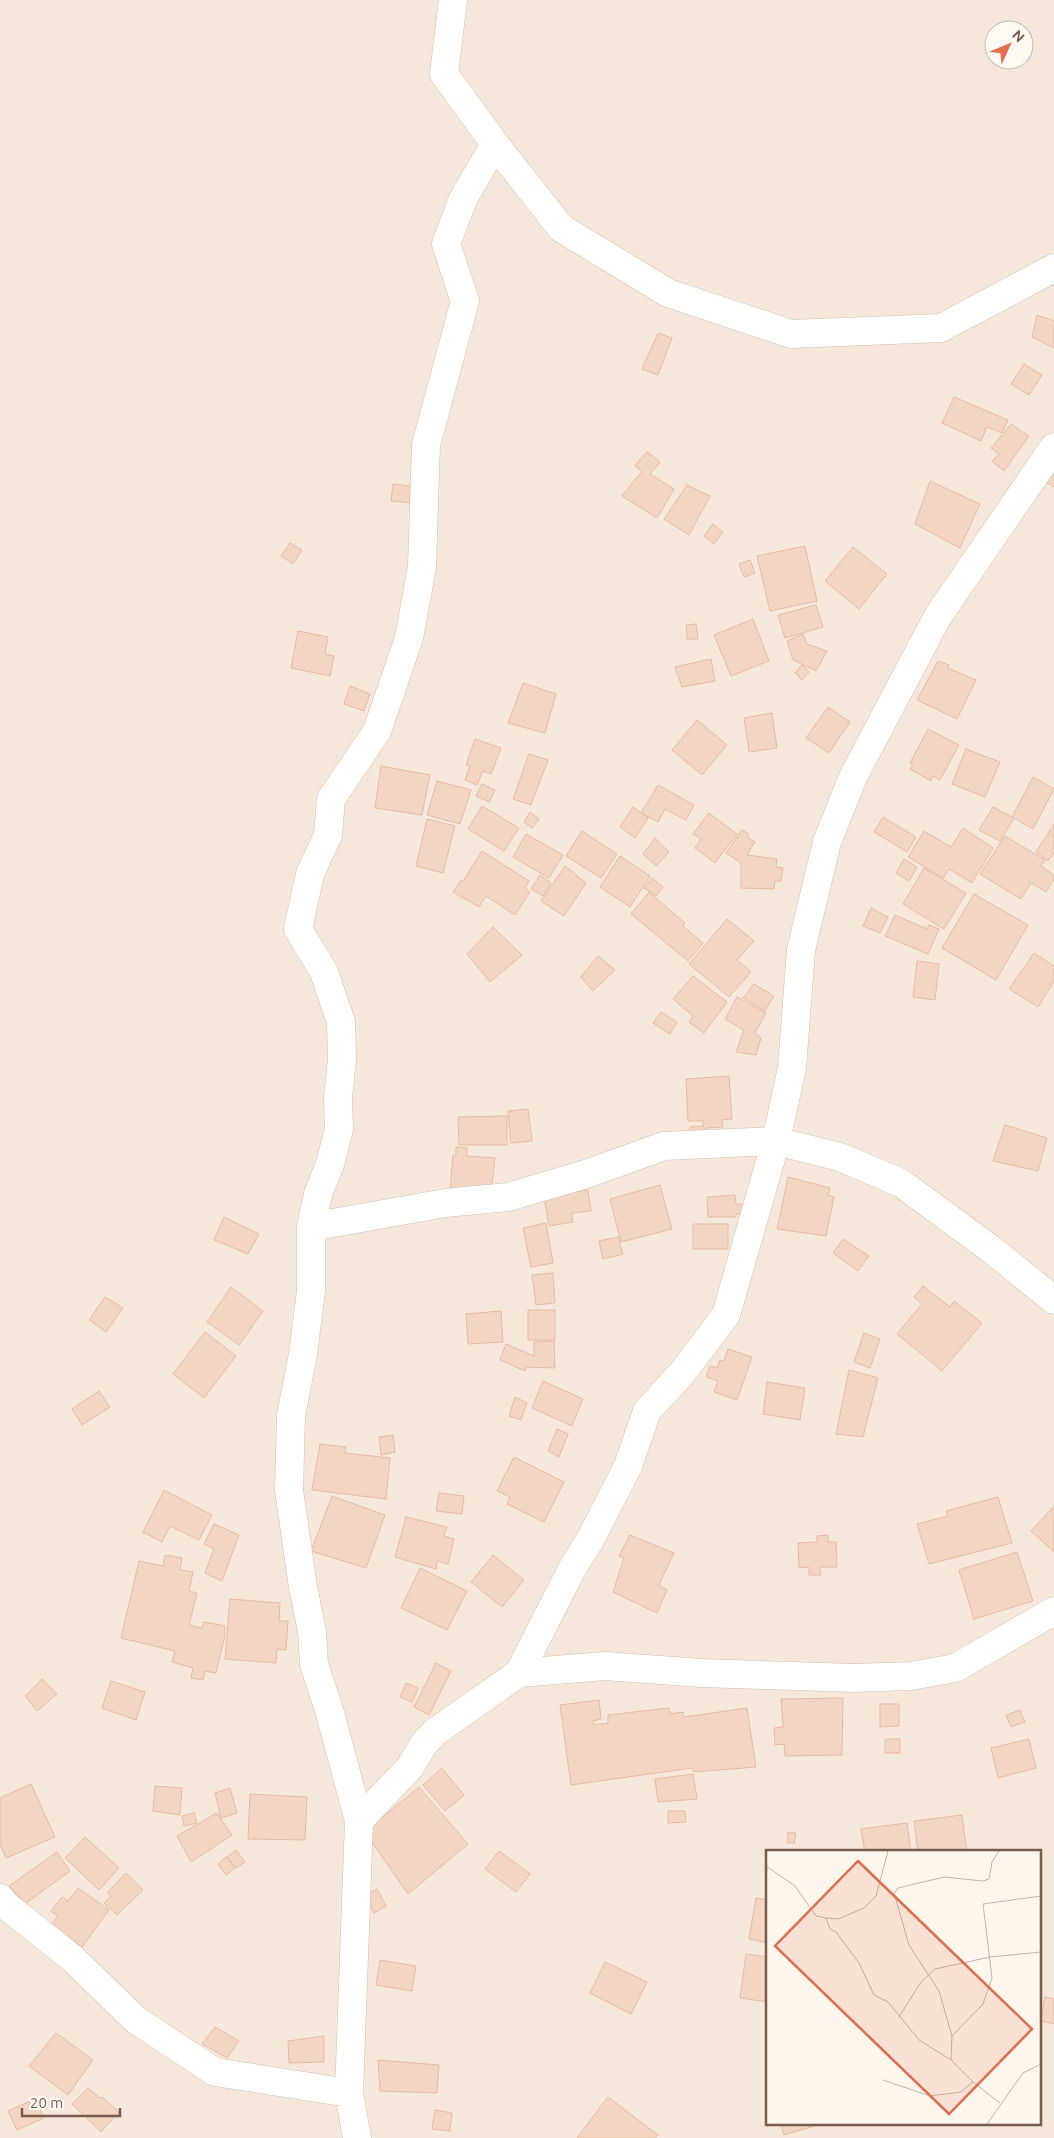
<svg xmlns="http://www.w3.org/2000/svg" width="1054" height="2138" viewBox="0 0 1054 2138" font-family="Ubuntu,sans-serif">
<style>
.residential{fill:#f5e8da;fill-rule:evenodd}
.building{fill:#f3d5c3;stroke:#e6bba3}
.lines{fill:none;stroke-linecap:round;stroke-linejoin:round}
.minor-casing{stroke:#d1beb0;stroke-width:29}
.minor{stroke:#fff;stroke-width:28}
.inset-road{fill:none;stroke:#c5b3a7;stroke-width:1}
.view{fill:#dc6d51;fill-opacity:0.15;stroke:#dc6d51;stroke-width:2.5}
.inset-edge{fill:none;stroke:#7a5c4d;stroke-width:2.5}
</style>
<rect width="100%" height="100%" fill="#fdf6ec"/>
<path class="residential" d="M0,0H1054V2138H0ZM994,30H1024V60H994ZM768,1852H1040V2124H768Z"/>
<path class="building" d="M1037,315L1054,321V348L1032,337Z
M658,333L672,338L658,375L642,369Z
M1024,364L1042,375L1029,395L1011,384Z
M954,397L1008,420L1002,433L987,427L981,441L942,423Z
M1011,424L1029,436L1004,471L992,461L999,454L991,448Z
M647,452L660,462L650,474L674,489L657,518L622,496L642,471L635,466Z
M1054,472V487L1046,482Z
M930,481L980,504L960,548L915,524Z
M393,484L411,486L410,503L391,501Z
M687,485L710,496L689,535L664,519Z
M713,524L723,532L714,544L704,536Z
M290,543L302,550L293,564L281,556Z
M805,546L817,601L770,611L757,556Z
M853,547L887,574L859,609L825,581Z
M750,560L755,573L744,577L739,564Z
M816,605L823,627L785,638L778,615Z
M753,619L769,661L731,676L714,635Z
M696,624L698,639H687L686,625Z
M298,631L328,637L325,654L334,656L330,676L291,668Z
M803,634L807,644L827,651L816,671L793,660L787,641Z
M711,659L715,681L682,687L675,667Z
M938,661L949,665L948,668L976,680L957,719L917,700Z
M802,665L809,672L802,680L795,673Z
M523,683L556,694L545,733L508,723Z
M350,686L370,694L364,711L344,704Z
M828,707L850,722L829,753L806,738Z
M772,713L777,748L749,752L744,718Z
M697,720L727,745L702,775L672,750Z
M928,729L959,745L940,780L933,776L931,781L910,769L913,765L910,763Z
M475,739L501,748L491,774L483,771L477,785L465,780L470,766L466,765Z
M966,749L1000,762L985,797L952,784Z
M529,754L548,760L531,805L513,799Z
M381,766L430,775L422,815L375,808Z
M1033,777L1054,789L1033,829L1012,817Z
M437,781L471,790L460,824L427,815Z
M482,784L495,790L489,802L476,796Z
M658,785L694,805L686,820L665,809L658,822L641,813Z
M482,806L519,828L504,851L468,829Z
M633,807L648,818L635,838L620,827Z
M993,807L1014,818L1000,841L979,830Z
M530,812L539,819L532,828L524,822Z
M709,813L737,834L715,863L695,848L701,839L693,834Z
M883,817L916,837L907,852L874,832Z
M427,819L455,826L443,873L416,866Z
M1054,824V848L1052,851L1054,853L1048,861L1036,852Z
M963,828L993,848L972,883L949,869L943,878L908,857L924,831L951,847Z
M742,830L749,834L747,837L755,842L747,855L777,859L776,867L783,868L781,881H775L774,889L741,888V863L726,853Z
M582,831L617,854L601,878L566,856Z
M526,834L563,855L549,878L513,857Z
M1005,836L1045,860L1041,866L1054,875V879L1046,892L1031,883L1021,899L980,874Z
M655,838L669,852L656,866L643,854Z
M482,851L529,881L525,888L530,892L515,915L486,896L479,907L453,892L461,880L463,881Z
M620,856L650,876L630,907L600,887Z
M904,859L917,867L909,881L896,873Z
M565,866L586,883L564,916L541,901Z
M924,868L966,893L944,929L903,904Z
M540,875L551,883L543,896L531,889Z
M652,878L663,887L656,896L644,888Z
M649,892L685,923L683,926L703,943L688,961L631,914Z
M974,894L1028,925L996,980L942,948Z
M871,908L888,917L880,933L863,926Z
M895,915L927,929L929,925L939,929L928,954L885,936Z
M727,919L754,941L737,960L751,972L729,997L689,964Z
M493,927L522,955L490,982L467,954Z
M1034,953L1054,966V981L1038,1007L1009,989Z
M598,956L615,970L593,991L581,977Z
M917,961L939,964L935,1000L913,997Z
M693,976L727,1002L704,1033L689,1022L693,1016L673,999Z
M754,984L774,996L765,1011L743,998Z
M737,997L766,1013L755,1033L761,1038L756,1055L736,1052L744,1030L725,1019Z
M661,1012L677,1022L670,1034L653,1023Z
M729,1076L732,1119L722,1120L723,1127L706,1128V1138H690V1127L703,1126V1121H688L686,1079Z
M528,1109L532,1141L511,1143L508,1111Z
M507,1116V1145H459L458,1117Z
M1005,1125L1047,1138L1038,1171L993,1161Z
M456,1147L467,1148V1156L495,1158L491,1193L450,1190L453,1155H456Z
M788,1177L830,1188L828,1195L834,1197L826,1236L777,1229Z
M660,1185L672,1229L621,1242L610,1199Z
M588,1190L591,1211L572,1213L573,1222L549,1226L544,1197Z
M735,1195L736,1204H742L743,1214H736V1217H708L707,1197Z
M224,1217L259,1234L248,1254L214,1240Z
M546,1223L553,1263L531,1267L523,1228Z
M693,1224H728V1249H693Z
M618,1237L623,1254L603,1259L599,1241Z
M843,1239L869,1256L858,1271L833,1253Z
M553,1273L555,1303L536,1305L532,1275Z
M923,1286L950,1307L954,1301L982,1323L942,1371L897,1334L922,1304L914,1297Z
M231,1287L263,1311L239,1345L207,1322Z
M105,1297L123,1308L106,1332L89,1320Z
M528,1310H555V1340H528Z
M501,1311L503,1342L468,1344L466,1314Z
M205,1332L236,1356L204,1398L173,1374Z
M864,1333L880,1339L870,1368L854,1362Z
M554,1341L555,1368L526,1367L525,1371L500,1360L506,1344L534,1356V1342Z
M728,1349L752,1357L737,1400L714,1392L718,1381L706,1377L710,1366L717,1368L720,1360L724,1361Z
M849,1370L878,1378L863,1437L836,1434Z
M543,1381L583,1399L572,1426L532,1408Z
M767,1382L805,1388L800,1420L763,1414Z
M99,1391L110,1407L82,1425L72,1409Z
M515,1397L527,1403L521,1420L509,1416Z
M557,1429L568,1434L559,1457L548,1451Z
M393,1435L395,1452L381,1455L379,1437Z
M320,1444L346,1447L345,1453L390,1458L386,1499L312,1490Z
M514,1457L564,1482L544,1522L507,1504L510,1497L497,1491Z
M164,1490L212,1515L199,1540L170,1526L162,1542L143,1532Z
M439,1493L464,1496L462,1514L436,1511Z
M332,1496L385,1515L366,1568L311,1551Z
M998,1497L1012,1543L929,1564L917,1524L948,1516L946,1511Z
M1054,1506V1552L1031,1531Z
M406,1517L447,1527L444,1536L454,1539L448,1564L437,1561L436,1569L395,1557Z
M214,1524L239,1535L222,1581L205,1573L214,1549L204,1544Z
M630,1535L674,1553L659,1585L667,1590L657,1613L613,1592L624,1558L619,1556Z
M828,1535V1542H836L837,1567H820L821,1575H809V1567L799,1568L798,1543L817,1542V1536Z
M1017,1552L1033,1601L974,1619L959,1570Z
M165,1555L182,1558L180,1570L193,1572L189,1591L197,1593L189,1625L202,1628L204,1622L225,1626V1635L216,1673L205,1671L203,1680L191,1678L193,1668L172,1662L175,1651L121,1638L139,1561L163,1566Z
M493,1555L524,1580L502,1607L471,1582Z
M420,1568L467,1591L447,1630L401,1608Z
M230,1599L280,1603L279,1621H288L286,1650L277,1649L276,1663L225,1659Z
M436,1663L451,1671L429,1715L414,1707Z
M42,1679L57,1694L37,1711L25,1696Z
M111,1681L145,1692L136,1720L102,1708Z
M406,1683L418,1688L412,1702L400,1697Z
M843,1698L842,1755L785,1756L784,1744L775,1745L774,1728L783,1727L781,1699Z
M599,1700L601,1719L593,1721L594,1725L608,1723V1715L669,1708L670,1714L683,1712L684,1717L747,1708L756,1767L694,1772L692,1768L571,1785L560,1705Z
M880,1704H899V1726L880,1727Z
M1020,1710L1025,1722L1011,1727L1006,1715Z
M885,1739H900V1753H885Z
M1029,1739L1036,1768L998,1778L991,1748Z
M442,1768L464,1795L445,1811L423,1785Z
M693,1774L697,1799L658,1802L655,1779Z
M31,1784L55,1837L6,1858L0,1844V1798Z
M155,1786L182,1788L180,1815L153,1811Z
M419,1787L468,1844L408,1894L365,1832Z
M230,1788L237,1813L221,1818L215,1793Z
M250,1794L307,1797L305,1840L248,1839Z
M668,1811H685L686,1822L668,1823Z
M194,1813L197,1823L184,1826L182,1816Z
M217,1813L232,1835L191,1862L177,1836Z
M962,1815L967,1852H918L914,1821Z
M907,1823L911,1852H865L861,1829Z
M788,1832L796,1833L794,1843H787Z
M85,1837L119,1868L99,1890L65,1858Z
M236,1850L245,1862L236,1868L227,1857Z
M499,1851L530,1874L516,1892L485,1869Z
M57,1852L70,1871L25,1904L9,1886Z
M226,1857L235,1868L226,1875L218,1864Z
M126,1873L143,1890L117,1915L104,1903L111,1896L107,1893Z
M78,1888L109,1910L82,1947L51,1925L58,1916L51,1911L62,1897L68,1901Z
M377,1889L386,1906L374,1913L365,1896Z
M756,1898L768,1900V1943L749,1939Z
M746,1954L768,1957V2002L740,1998Z
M380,1960L416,1966L412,1991L376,1985Z
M605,1962L647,1982L631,2014L590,1993Z
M1045,1997L1054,1999V2024L1041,2021Z
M215,2027L239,2041L227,2058L202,2044Z
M56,2033L93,2060L68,2095L29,2066Z
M324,2036V2062L289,2063L288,2041Z
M378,2060L439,2065L437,2093L380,2091Z
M88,2088L100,2098L102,2097L119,2112L101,2132L72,2104Z
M608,2097L658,2135L655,2138H577Z
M35,2099L44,2118L17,2130L8,2111Z
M435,2110L452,2113L450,2131L432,2129Z
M781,2124H821L784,2135Z"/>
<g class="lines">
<defs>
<path id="minor" d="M495,144L561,228L668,293L791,334L941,328L1054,268
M311,1227L445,1203L508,1197L586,1174L664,1146L776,1141L840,1157L901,1183L992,1250L1054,1300
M519,1673L605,1666L701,1673L854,1678L911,1676L955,1668L1054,1611
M359,1821L410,1767L424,1744L435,1732L519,1673L573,1567L590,1540L628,1466L647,1411L682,1373L726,1315L776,1141L792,1068L801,950L827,842L853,777L938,616L1054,447
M0,1898L4,1904L72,1958L136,2020L215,2072L349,2093
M357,2138L349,2093L359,1821L330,1713L314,1664L312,1631L303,1587L289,1490L291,1416L303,1354L311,1291V1227L318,1194L330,1164L339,1129L338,1098L342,1059L341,1022L324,972L298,929L310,874L328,835L331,799L377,731L409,638L422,567L426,445L465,301L446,244L463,199L495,144L444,74L453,0"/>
</defs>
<use href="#minor" class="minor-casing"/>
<use href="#minor" class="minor"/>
</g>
<g transform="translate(766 1850)">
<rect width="275" height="275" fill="#fdf6ec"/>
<path class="inset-road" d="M0,16L29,36L50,66L60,68L64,79L70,82L93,113L108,145L122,152L153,190L185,210L207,232L234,253M60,68L72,69L98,58L110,46L122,1M133,167L155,132L169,119L224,107L275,102M186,186L217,154L226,128L217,54L275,46M185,210L186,186L173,141L143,95L128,43L132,38L178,27L217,31L223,29L226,12L233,1M117,230L164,246L195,242L207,232M221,274L257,223L275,214"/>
<path class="view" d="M92,11L266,179L183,264L9,96Z"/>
<rect width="275" height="275" class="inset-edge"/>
</g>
<g transform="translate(1009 45) rotate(46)"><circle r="24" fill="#fffaf3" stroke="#cabbb1"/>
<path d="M0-4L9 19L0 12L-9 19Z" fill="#e76f51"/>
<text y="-8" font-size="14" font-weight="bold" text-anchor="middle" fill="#7a5c4d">N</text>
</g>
<path d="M22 2108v8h98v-8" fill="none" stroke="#7a5c4d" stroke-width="2.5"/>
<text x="30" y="2108" font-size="15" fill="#7a5c4d" stroke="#fffaf3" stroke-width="4" paint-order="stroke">20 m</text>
</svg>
